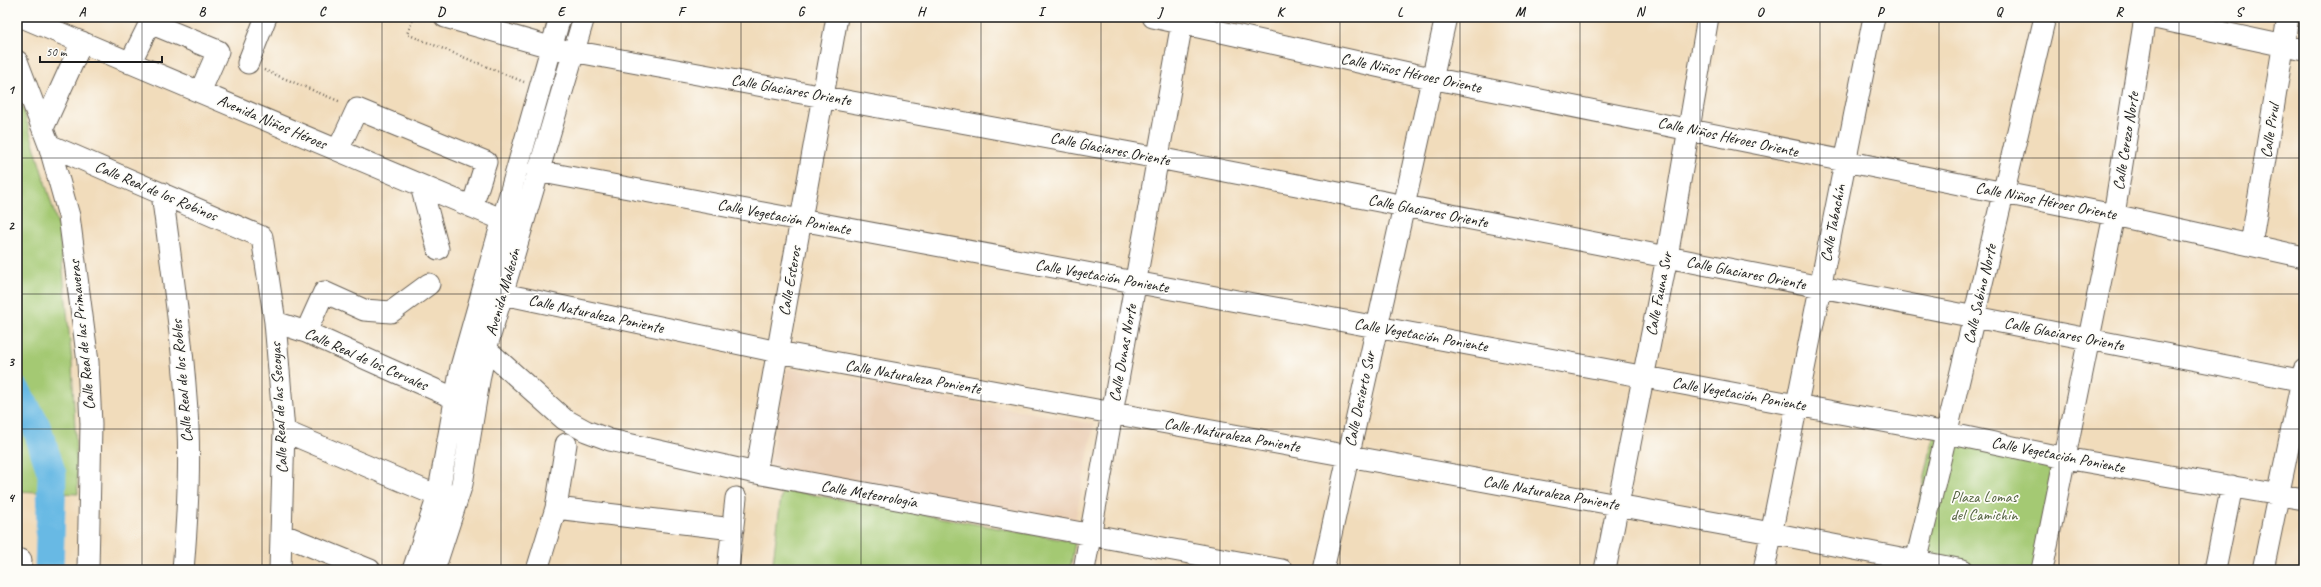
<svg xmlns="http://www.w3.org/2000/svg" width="2321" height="587" viewBox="0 0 2321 587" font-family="Caveat,sans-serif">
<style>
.built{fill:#ecd2b9}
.green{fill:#a4c973;stroke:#607248}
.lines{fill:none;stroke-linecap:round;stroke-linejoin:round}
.river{stroke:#68b9e4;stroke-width:29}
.minor-casing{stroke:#675f54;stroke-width:23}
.path{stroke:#675f54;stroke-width:2.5;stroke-dasharray:1 3;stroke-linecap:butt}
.minor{stroke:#fff;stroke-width:21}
.grid{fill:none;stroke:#1c1c1c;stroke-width:1;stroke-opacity:0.55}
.labels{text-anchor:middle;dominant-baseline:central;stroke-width:3.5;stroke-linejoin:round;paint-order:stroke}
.street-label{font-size:16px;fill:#1c1c1c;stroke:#fdfcf7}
.park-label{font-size:16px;fill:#52613f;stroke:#fdfcf7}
.neatline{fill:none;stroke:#1c1c1c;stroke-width:1.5}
.grid-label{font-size:13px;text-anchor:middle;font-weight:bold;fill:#1c1c1c}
</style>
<rect width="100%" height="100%" fill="#fdfcf7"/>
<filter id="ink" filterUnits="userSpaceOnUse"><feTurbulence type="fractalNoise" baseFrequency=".025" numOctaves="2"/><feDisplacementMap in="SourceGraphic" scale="8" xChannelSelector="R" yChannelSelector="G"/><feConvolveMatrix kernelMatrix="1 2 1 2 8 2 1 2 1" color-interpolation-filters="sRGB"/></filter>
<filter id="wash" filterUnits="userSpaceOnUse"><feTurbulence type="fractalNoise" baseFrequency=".012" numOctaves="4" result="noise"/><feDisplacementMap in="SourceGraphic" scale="16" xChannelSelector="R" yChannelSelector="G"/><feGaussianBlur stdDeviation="0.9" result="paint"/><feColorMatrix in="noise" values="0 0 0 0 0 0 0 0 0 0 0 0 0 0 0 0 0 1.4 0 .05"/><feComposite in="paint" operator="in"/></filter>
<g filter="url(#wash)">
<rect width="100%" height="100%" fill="#f1dcbb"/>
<path class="built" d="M787,368L1094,424L1075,522L769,466Z"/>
<path class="green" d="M17,100L21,102L59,229L72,363L78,494L17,491Z
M1934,434L2058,460L2034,570H1994L1909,552Z
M782,489L1075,542L1070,570H772Z"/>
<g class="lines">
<path class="river" d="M17,392L36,426L52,474L49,570"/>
</g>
</g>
<g filter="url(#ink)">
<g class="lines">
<defs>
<path id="minor" d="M22,17L515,225
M445,17L550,47L1158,158L2304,381
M1153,17L1431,78L2114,215L2304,257
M2150,17L2304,50
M17,61L49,145L69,216L88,362L91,424L88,570
M130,63L150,23L218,51L200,92
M248,63L266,17
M43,128L82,42
M49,145L262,237L275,322L284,431L280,570
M338,150L357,109L486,162L472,207
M537,171L1947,433L2065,458L2304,499
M421,186L438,249
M162,193C172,271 184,349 188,428C190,475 187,523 183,570
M2251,245L2288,17
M503,294L778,352L1771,533L1963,570
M275,322L306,332L456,399
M306,332L324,292L364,310L391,312L429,284
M486,349L564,419L586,431L610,440L756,473L1282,570
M284,431L438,496
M756,473L837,17
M556,508L733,529
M281,534L370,570
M20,570L21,560
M413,570L438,496L461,367L560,17
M434,570L462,484L480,375L486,349L584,17
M537,570L556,508L566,444
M728,570L736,498
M1084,570L1183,17
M1323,570L1446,17
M1605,570L1667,257L1708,17
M1764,570L1874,17
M1914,570L2045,17
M2042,570L2114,215L2145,17
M2215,570L2232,486
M2263,570L2304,370"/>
</defs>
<use href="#minor" class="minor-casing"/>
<path class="path" d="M414,17L407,34L524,82
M264,70L341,102"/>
<use href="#minor" class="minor"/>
</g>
</g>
<path class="grid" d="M142,17V570M262,17V570M382,17V570M501,17V570M621,17V570M741,17V570M861,17V570M981,17V570M1101,17V570M1220,17V570M1340,17V570M1460,17V570M1580,17V570M1700,17V570M1820,17V570M1939,17V570M2059,17V570M2179,17V570M17,158H2304M17,294H2304M17,429H2304"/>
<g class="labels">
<g class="street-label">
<text transform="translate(1411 73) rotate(12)">Calle Niños Héroes Oriente</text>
<text transform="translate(791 90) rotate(10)">Calle Glaciares Oriente</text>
<text transform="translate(272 122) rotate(23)">Avenida Niños Héroes</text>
<text transform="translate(2270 131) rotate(-81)">Calle Pirul</text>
<text transform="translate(1728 137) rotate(12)">Calle Niños Héroes Oriente</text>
<text transform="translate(2126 141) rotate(-81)">Calle Cerezo Norte</text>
<text transform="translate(1110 149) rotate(11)">Calle Glaciares Oriente</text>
<text transform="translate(156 191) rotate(23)">Calle Real de los Robinos</text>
<text transform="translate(2046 201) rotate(11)">Calle Niños Héroes Oriente</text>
<text transform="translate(1428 211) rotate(11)">Calle Glaciares Oriente</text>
<text transform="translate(784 217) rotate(11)">Calle Vegetación Poniente</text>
<text transform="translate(1833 223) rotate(-79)">Calle Tabachín</text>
<text transform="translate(1746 273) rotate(11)">Calle Glaciares Oriente</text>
<text transform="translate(1102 276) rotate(10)">Calle Vegetación Poniente</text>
<text transform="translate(790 281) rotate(-80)">Calle Esteros</text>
<text transform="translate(503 292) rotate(-74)">Avenida Malecón</text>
<text transform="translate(1659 294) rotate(-79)">Calle Fauna Sur</text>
<text transform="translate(1980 294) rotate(-77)">Calle Sabino Norte</text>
<text transform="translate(596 314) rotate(12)">Calle Naturaleza Poniente</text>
<text transform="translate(2064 334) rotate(11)">Calle Glaciares Oriente</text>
<text transform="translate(82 335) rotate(-96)">Calle Real de las Primaveras</text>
<text transform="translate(1421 335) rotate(10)">Calle Vegetación Poniente</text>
<text transform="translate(1123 353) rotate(-80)">Calle Dunas Norte</text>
<text transform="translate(366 359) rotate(24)">Calle Real de los Cervales</text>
<text transform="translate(913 377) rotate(10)">Calle Naturaleza Poniente</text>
<text transform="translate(182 381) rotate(-95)">Calle Real de los Robles</text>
<text transform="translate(1739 394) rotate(10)">Calle Vegetación Poniente</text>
<text transform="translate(1360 399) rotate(-78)">Calle Desierto Sur</text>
<text transform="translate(279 408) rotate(-93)">Calle Real de las Secoyas</text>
<text transform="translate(1232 435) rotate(10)">Calle Naturaleza Poniente</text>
<text transform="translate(2058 455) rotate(11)">Calle Vegetación Poniente</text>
<text transform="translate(1551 493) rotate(10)">Calle Naturaleza Poniente</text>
<text transform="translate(869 494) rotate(10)">Calle Meteorología</text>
</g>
<g class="park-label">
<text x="1984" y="497">Plaza Lomas<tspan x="1984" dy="18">del Camichin</tspan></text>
</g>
</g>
<rect width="2321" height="587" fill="none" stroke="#fdfcf7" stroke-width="44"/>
<path d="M40 56v6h122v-6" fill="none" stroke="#1c1c1c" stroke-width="2"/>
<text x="46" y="56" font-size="12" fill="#1c1c1c" stroke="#fdfcf7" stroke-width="3" paint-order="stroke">50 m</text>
<rect x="22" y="22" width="2277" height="543" class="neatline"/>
<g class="grid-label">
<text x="82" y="16">A</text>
<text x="202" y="16">B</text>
<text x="322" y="16">C</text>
<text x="441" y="16">D</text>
<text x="561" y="16">E</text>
<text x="681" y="16">F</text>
<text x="801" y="16">G</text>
<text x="921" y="16">H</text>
<text x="1041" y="16">I</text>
<text x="1160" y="16">J</text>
<text x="1280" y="16">K</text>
<text x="1400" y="16">L</text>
<text x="1520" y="16">M</text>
<text x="1640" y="16">N</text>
<text x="1760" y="16">O</text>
<text x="1880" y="16">P</text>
<text x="1999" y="16">Q</text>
<text x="2119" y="16">R</text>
<text x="2239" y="16">S</text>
<text x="11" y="94">1</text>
<text x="11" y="230">2</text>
<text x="11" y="366">3</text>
<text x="11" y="502">4</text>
</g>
</svg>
